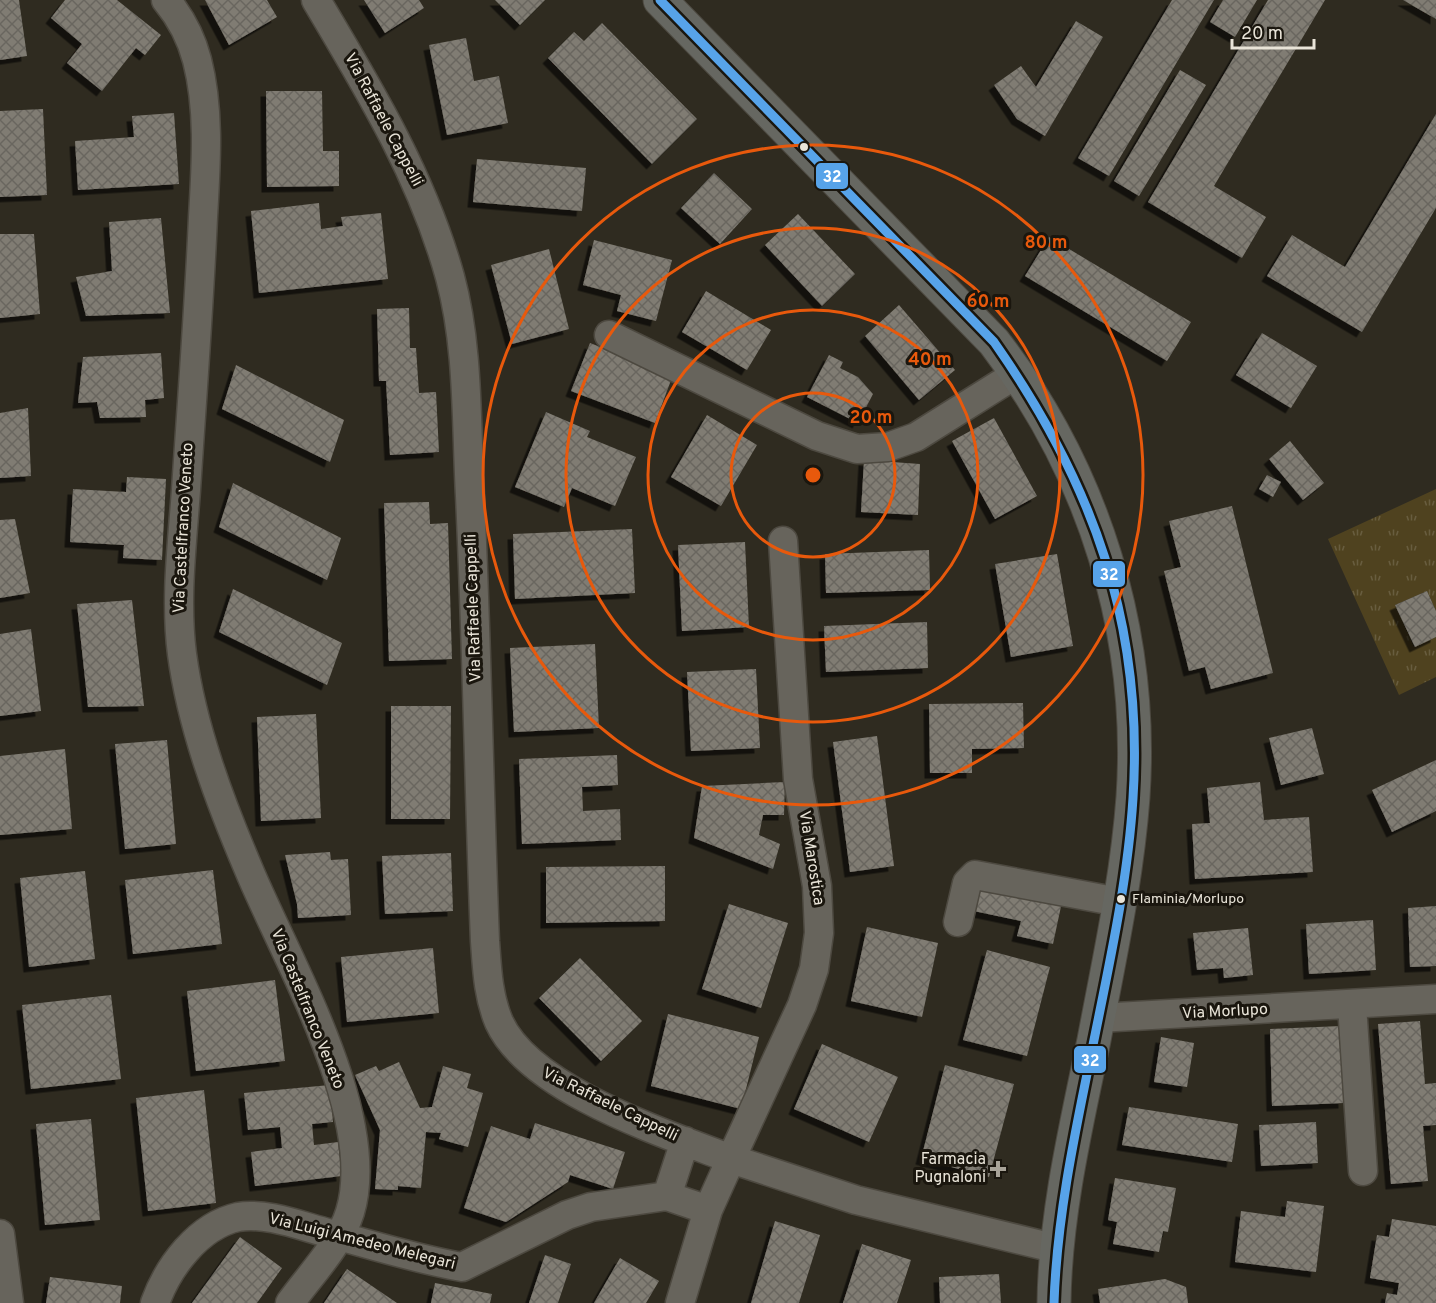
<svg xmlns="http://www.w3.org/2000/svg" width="1436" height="1303" viewBox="0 0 1436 1303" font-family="Overpass,sans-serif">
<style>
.grass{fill:url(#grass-tufts)}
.building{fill:url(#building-cross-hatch);filter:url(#shadow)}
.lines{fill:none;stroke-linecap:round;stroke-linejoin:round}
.street-casing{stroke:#4d4940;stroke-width:31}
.secondary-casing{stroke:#4d4940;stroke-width:35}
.street{stroke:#67645c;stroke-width:28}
.secondary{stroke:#666761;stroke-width:33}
.bus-1-casing{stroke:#1a160e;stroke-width:14}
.bus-1{stroke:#57a3e9;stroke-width:9}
.ring{fill:none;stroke:#e8590c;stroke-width:3}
.bus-dot{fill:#e9e4d8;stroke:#1a160e;stroke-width:2}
.poi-dot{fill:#a8a398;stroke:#1a160e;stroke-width:2}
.labels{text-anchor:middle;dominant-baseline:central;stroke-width:6;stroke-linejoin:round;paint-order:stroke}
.bus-label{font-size:14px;fill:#e9e4d8;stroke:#1a160e;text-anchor:start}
.street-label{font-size:16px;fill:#e9e4d8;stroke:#1a160e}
.poi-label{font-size:16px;fill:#e9e4d8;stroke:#1a160e;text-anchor:end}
.centre{fill:#e8590c;stroke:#1a160e;stroke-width:3}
.ring-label{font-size:18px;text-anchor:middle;font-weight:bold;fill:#e8590c;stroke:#1a160e;stroke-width:6;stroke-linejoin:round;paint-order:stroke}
.line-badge{stroke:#1a160e;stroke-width:2}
.badge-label{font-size:16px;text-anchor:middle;font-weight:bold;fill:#fff}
</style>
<defs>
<pattern id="grass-tufts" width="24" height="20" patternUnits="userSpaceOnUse" patternTransform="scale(1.5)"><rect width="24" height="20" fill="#4f421f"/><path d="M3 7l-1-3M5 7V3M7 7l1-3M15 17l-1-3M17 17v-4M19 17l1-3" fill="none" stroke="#685d3f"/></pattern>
<pattern id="building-cross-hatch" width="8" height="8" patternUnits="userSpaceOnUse" patternTransform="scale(1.5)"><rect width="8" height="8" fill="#807c73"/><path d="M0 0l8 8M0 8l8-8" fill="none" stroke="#69665f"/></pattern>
<filter id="shadow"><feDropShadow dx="-5.5" dy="5.5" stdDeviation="0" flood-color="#0009"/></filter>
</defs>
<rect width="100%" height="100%" fill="#2f2b20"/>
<path class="grass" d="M1436,489V611L1427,591L1395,605L1414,647L1436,637V677L1399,695L1328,539Z"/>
<path class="building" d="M0,0H19L27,56L0,60Z
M65,0H117L161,35L145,55L136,48L102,91L67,63L82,44L51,18Z
M205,0H267L277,17L229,45Z
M364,0H419L424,8L385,33Z
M495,0H545L520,25Z
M1172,0H1214L1109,176L1078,158Z
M1223,0H1257L1235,37L1210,22Z
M1268,0H1325L1214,186L1266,217L1242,258L1148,202Z
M1403,0H1436V19Z
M1076,21L1103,37L1045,136L1017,119L994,85L1021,66L1036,87Z
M602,23L697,119L652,164L548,58L574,32L584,41Z
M466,38L474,81L499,76L508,123L447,135L429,45Z
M1180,70L1206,85L1139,196L1114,181Z
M266,91H322L323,151H339V186L267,187Z
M43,109L47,195L0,197V111Z
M174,113L179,184L78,190L75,141L134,137L132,116Z
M1436,114V208L1362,332L1267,276L1292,235L1345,267Z
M477,159L586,168L582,211L473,202Z
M714,173L752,209L720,244L681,208Z
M319,203L321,229L343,226L341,217L381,213L388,279L259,293L251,211Z
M798,214L855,274L822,306L765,245Z
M161,218L170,313L86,316L76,277L112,271L109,222Z
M0,234H34L40,314L0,318Z
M1049,237L1191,322L1167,361L1025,276Z
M594,240L672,260L656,321L617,311L621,295L583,285Z
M549,249L569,329L512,344L491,265Z
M706,291L771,330L747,370L682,332Z
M899,305L955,370L919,400L865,336Z
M409,308L410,348H416L419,393L436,392L439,452L390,455L386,381H379L377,309Z
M1262,333L1317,366L1291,408L1236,375Z
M590,343L673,375L655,423L571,391Z
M161,353L164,398L145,400L146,417L100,418L97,402L78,403L83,357Z
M829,355L843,362L840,368L858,377L873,394L858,423L807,397Z
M236,365L344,420L330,462L222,409Z
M28,408L31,476L0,478V413Z
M546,412L590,431L587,437L636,457L615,506L572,488L564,507L515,487Z
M707,415L757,445L721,506L671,477Z
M994,418L1037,496L995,519L952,441Z
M1290,441L1324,483L1303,500L1269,459Z
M864,460L920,464L918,515L861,512Z
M1267,475L1281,482L1273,497L1259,489Z
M127,477L166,479L162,560L123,558L124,545L70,542L73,489L126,492Z
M233,483L341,538L327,580L219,527Z
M429,502L430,524L448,523L452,659L389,661L384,503Z
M1232,506L1273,673L1211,689L1205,667L1189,671L1164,571L1181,567L1169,521Z
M15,519L30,593L0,598V520Z
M632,529L635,593L515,599L513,534Z
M745,542L749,627L682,631L678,545Z
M929,550L930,590L826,593L825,554Z
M1057,554L1073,646L1011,657L995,564Z
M233,589L342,643L327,685L219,632Z
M1427,591L1436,611V637L1415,647L1395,605Z
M132,600L144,706L88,707L77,604Z
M927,622L928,668L826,672L824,626Z
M31,629L41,711L0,716V634Z
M595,644L599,728L514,732L510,648Z
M756,669L760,748L691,751L687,672Z
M1023,703L1024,748L972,749V773H930L929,704Z
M391,706H451L450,819H391Z
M316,714L321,818L261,821L257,717Z
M1312,728L1324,774L1281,785L1269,738Z
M877,736L894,866L850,872L833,742Z
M167,740L176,844L125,849L115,744Z
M65,749L72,829L0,835V756Z
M617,755L618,785L582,787L583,811L620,809L621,840L522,844L519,759Z
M1436,760V811L1392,832L1372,790Z
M785,782L784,815H763L759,835L780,844L773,869L694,838L702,786Z
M1260,782L1264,820L1309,817L1313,872L1195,879L1192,824L1210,823L1207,788Z
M330,852L331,860L348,859L351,915L298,918L297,904L285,855Z
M451,853L453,911L385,914L382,856Z
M665,866V921L546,923V867Z
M213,870L222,944L133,954L125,880Z
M85,871L95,959L29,967L20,878Z
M976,878L1063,897L1053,944L1017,936L1021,921L969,910Z
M729,904L788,923L761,1008L702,989Z
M1436,906V966L1410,967L1408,908Z
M1373,920L1376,970L1309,974L1306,924Z
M867,927L938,943L922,1017L851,1001Z
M1248,928L1253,975L1224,978L1223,968L1197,970L1193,933Z
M433,948L439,1013L347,1022L341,957Z
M987,950L1050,967L1027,1056L963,1040Z
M580,958L642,1021L601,1061L539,998Z
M275,980L285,1061L196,1071L187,991Z
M111,995L121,1079L31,1089L22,1005Z
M668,1014L759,1037L741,1109L651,1086Z
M1420,1021L1425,1084L1436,1083V1125L1423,1126L1428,1181L1391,1184L1378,1024Z
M1341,1026L1344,1103L1272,1106L1270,1029Z
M1161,1037L1194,1043L1187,1087L1154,1082Z
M822,1044L898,1077L869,1142L794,1109Z
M399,1062L420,1108L432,1107L443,1066L471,1074L467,1088L483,1093L468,1147L439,1139L441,1133L426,1132L421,1188L398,1186V1190L375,1189L380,1130L355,1075L376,1066L379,1071Z
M945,1065L1014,1084L989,1177L921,1159Z
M330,1085L333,1122L312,1124L314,1145L338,1142L342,1176L255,1186L251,1152L282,1148L280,1127L248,1130L244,1093Z
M204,1090L216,1203L148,1211L136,1098Z
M1129,1107L1238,1124L1232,1162L1122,1145Z
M91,1119L100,1220L45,1225L36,1124Z
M1316,1122L1318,1163L1261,1166L1259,1125Z
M535,1123L625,1152L613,1189L570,1175L568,1182L506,1222L464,1208L491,1126L530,1139Z
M1115,1178L1176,1188L1168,1232L1163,1231L1159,1252L1113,1244L1117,1222L1108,1220Z
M1287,1201L1324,1206L1316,1272L1235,1262L1241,1211L1285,1217Z
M1392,1219L1436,1226V1303H1385L1387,1293L1397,1295L1399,1283L1370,1278L1377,1235L1389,1237Z
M775,1221L820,1235L799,1303H751Z
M240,1237L282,1268L257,1303H192Z
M862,1244L911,1260L897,1303H843Z
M545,1255L571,1264L558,1303H529Z
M620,1258L659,1281L646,1303H594Z
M347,1269L397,1303H324Z
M999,1274L1001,1303H940L939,1277Z
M50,1277L122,1286L120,1303H46Z
M1165,1279L1186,1287L1188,1303H1100L1098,1289Z
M435,1283L492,1294L490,1303H431Z"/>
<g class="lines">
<defs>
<path id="street" d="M166,0C181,18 191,37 197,60C210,110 206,165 203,217C199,308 192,399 186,490C182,545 175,600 182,654C192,728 220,802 249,870C286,959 379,1116 350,1212C340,1245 310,1275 290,1303
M316,0C369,89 422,176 450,277C469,347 466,423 470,496C477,644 479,793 485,941C487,969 488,996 499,1022C530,1090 664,1133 731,1159L708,1210L667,1196L685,1141
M609,335L817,436L857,449L888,447L916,437L1018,373
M783,541L798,779L817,886L819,933L814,969L802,1005L731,1159L856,1200L1058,1249
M958,922L967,883L975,875L1119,902
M1352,1005L1363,1171
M1098,1018L1436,999
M0,1234L9,1303
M155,1303C168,1267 198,1226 238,1217C266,1212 301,1226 328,1233C372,1245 416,1259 462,1267L567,1215L591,1207L667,1196
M680,1303L708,1210"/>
<path id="secondary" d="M660,0L994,342C1094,472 1144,633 1133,797C1127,879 1109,960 1094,1040C1076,1126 1055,1215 1054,1303"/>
</defs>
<use href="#street" class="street-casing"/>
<use href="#secondary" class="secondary-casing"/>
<use href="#street" class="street"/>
<use href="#secondary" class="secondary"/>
<defs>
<path id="bus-1" d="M660,0L994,342C1093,483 1144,624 1133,798C1128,879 1110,961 1094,1040C1076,1128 1057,1214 1054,1303"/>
</defs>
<use href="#bus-1" class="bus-1-casing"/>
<use href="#bus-1" class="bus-1"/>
</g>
<g class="ring">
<circle cx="813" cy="475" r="82"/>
<circle cx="813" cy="475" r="165"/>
<circle cx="813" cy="475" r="247"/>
<circle cx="813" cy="475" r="330"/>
</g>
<g class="bus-dot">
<circle cx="804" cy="147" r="5"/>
<circle cx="1121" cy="899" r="5"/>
</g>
<path class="poi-dot" d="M995 1160h6v6h6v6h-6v6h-6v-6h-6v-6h6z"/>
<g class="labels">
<g class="bus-label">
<text x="1132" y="899">Flaminia/Morlupo</text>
</g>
<g class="street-label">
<text transform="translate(383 120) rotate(62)">Via Raffaele Cappelli</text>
<text transform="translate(184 528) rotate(-87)">Via Castelfranco Veneto</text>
<text transform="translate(474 608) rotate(-92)">Via Raffaele Cappelli</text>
<text transform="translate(811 858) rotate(81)">Via Marostica</text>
<text transform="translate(307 1009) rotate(68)">Via Castelfranco Veneto</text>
<text transform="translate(1225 1012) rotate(-3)">Via Morlupo</text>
<text transform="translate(610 1105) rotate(26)">Via Raffaele Cappelli</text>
<text transform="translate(362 1242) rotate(14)">Via Luigi Amedeo Melegari</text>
</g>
<g class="poi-label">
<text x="986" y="1160">Farmacia<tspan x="986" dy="18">Pugnaloni</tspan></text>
</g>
</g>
<circle cx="813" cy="475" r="9" class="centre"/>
<g class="ring-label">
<text x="1046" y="248">80 m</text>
<text x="988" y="307">60 m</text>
<text x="930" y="365">40 m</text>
<text x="871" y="423">20 m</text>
</g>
<g class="line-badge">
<rect x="815" y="162" width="34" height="28" rx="6" fill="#57a3e9"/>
<rect x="1092" y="560" width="34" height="28" rx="6" fill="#57a3e9"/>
<rect x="1073" y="1045" width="34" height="29" rx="6" fill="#57a3e9"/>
</g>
<g class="badge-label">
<text x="832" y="182">32</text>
<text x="1109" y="580">32</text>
<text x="1090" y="1066">32</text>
</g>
<path d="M1232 39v9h82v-9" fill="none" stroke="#e9e4d8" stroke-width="3"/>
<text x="1241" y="39" font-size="18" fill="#e9e4d8" stroke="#1a160e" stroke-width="4.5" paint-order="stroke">20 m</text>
</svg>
